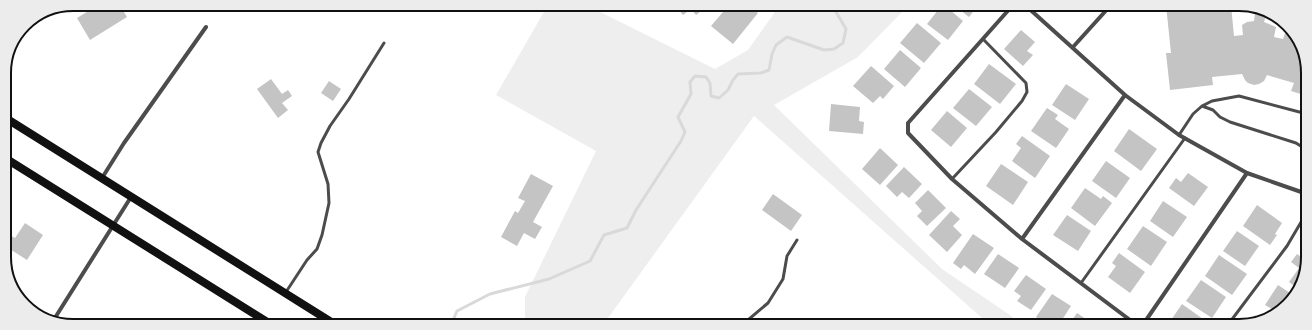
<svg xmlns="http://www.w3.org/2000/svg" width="1312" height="330" viewBox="0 0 1312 330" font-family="'DM Sans',sans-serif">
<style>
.green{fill:#eee}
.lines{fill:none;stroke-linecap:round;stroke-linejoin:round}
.stream{stroke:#d9d9d9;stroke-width:3}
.building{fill:#c4c4c4}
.service{stroke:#4c4c4c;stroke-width:3}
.minor{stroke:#4c4c4c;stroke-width:4}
.secondary{stroke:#111;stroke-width:8}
.rim{fill:none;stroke:#111;stroke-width:2}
</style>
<rect width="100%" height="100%" fill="#fff"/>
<path class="green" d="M548,5H586L715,69L748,50L780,5H909L858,57L774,105L942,269L1007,313L1024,326H991L754,116L603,325H525V297L596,151L496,95Z"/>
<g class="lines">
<path class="stream" d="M451,325L457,311L490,294L549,279L590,261L604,235L627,228L636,210L681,141L685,132L678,117L691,94L690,82L695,76L706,77L710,83L711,96L719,98L728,90L733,80L738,74L761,73L769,70L772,54L776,45L787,37L824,50L834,49L843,43L846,29L832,5"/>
</g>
<path class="building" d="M100,4H119L127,17L90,40L77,18Z
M675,5H709L696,15L691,9L683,15Z
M729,5H747L758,13L733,44L711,26Z
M942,5H944L963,21L948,40L927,24Z
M954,5H972L976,8L969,17Z
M1061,5H1073L1068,11Z
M1166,5H1231L1234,36L1243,35L1242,25L1247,22L1254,21L1255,13L1266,15L1264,22L1276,27L1274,37L1283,39L1288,24L1307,59V96L1291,91L1294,83L1267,75L1264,81L1259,84L1254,85L1248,83L1245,80L1242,74L1212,77L1213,85L1170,90L1166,53H1171Z
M917,23L941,43L924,63L900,43Z
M1021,30L1035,42L1027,51L1033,55L1023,66L1004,49Z
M900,50L921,68L905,87L884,69Z
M989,64L1016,84L1000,104L974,84Z
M871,66L894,86L883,99L880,96L873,103L853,86Z
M271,79L282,94L288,90L292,96L282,103L288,110L278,118L257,89Z
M329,81L341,89L333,101L321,93Z
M1066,84L1089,99L1075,120L1052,105Z
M969,89L992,107L976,126L953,108Z
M831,104L860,107L859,121L864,122L863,134L829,131Z
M1047,108L1058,115L1055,119L1069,129L1056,148L1031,131Z
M947,111L967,128L951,147L931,130Z
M1129,129L1157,149L1141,171L1114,151Z
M1022,136L1050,156L1035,178L1012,161L1021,148L1016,144Z
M880,148L898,165L880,185L862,169Z
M1106,161L1130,178L1116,198L1092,181Z
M1001,164L1028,182L1013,205L986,186Z
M904,167L922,184L909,198L902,192L897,197L886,186Z
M1188,173L1208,187L1194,206L1169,188L1176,178L1181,182Z
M531,174L553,186L533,222L542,227L535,239L524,233L517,246L501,237L515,211L518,213L525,201L518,198Z
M1085,188L1101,199L1103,196L1112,203L1095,226L1071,208Z
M928,190L946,208L927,226L917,216L922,211L915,203Z
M773,194L802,215L791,231L762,210Z
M1163,201L1187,217L1173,237L1150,221Z
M1257,205L1282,223L1275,234L1277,235L1270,245L1243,226Z
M951,211L960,219L953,226L962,235L947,252L929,235Z
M1067,215L1091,231L1078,251L1053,235Z
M25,223L43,235L27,260L5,246L6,233L15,238Z
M1143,226L1167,242L1151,266L1127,249Z
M1237,231L1259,246L1245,266L1223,251Z
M973,234L994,248L975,274L964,265L961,269L953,263Z
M1119,253L1145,272L1130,293L1108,277L1116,266L1112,263Z
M998,254L1019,268L1005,288L984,274Z
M1297,254L1307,261V271L1297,288L1289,282L1299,268L1291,262Z
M1219,255L1247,274L1232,295L1205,276Z
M1026,275L1046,289L1031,310L1017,301L1021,296L1014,291Z
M1201,280L1226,297L1212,318L1186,301Z
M1278,285L1293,295L1284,309L1277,312L1265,305Z
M1052,294L1071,306L1058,326H1048L1036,317Z
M1182,304L1210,324L1208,326H1167Z
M1077,313L1096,326H1068Z
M1255,315L1260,319L1249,324Z"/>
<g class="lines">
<path class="service" d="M1202,106L1213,110L1220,117L1230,122L1296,143L1307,150
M1179,135L1193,114L1202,106L1212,101L1239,96L1307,114
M952,179L996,132L1022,101L1027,92L1026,83L983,39
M1081,283L1185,138
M286,292L307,260L317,249L322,235L329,203L328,184L318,152L321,143L330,126L349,99L384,43
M742,325L768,303L783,279L787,256L797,240
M1227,326L1287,246L1307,212"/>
<path class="minor" d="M1013,5L908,123V133L952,179L1022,239L1138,326
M1025,5L1125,95L1179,135L1247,173L1307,194
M1073,47L1111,5
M102,178L124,143L206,27
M1022,239L1125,95
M53,321L131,197
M1142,326L1247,173"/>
<path class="secondary" d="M4,117L336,325
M5,158L272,325"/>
</g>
<path d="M0 0H1312V330H0ZM73 11H1239A62 62 0 0 1 1301 73V257A62 62 0 0 1 1239 319H73A62 62 0 0 1 11 257V73A62 62 0 0 1 73 11Z" fill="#ececec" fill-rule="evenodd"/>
<path class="rim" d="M73 11H1239A62 62 0 0 1 1301 73V257A62 62 0 0 1 1239 319H73A62 62 0 0 1 11 257V73A62 62 0 0 1 73 11Z"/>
</svg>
